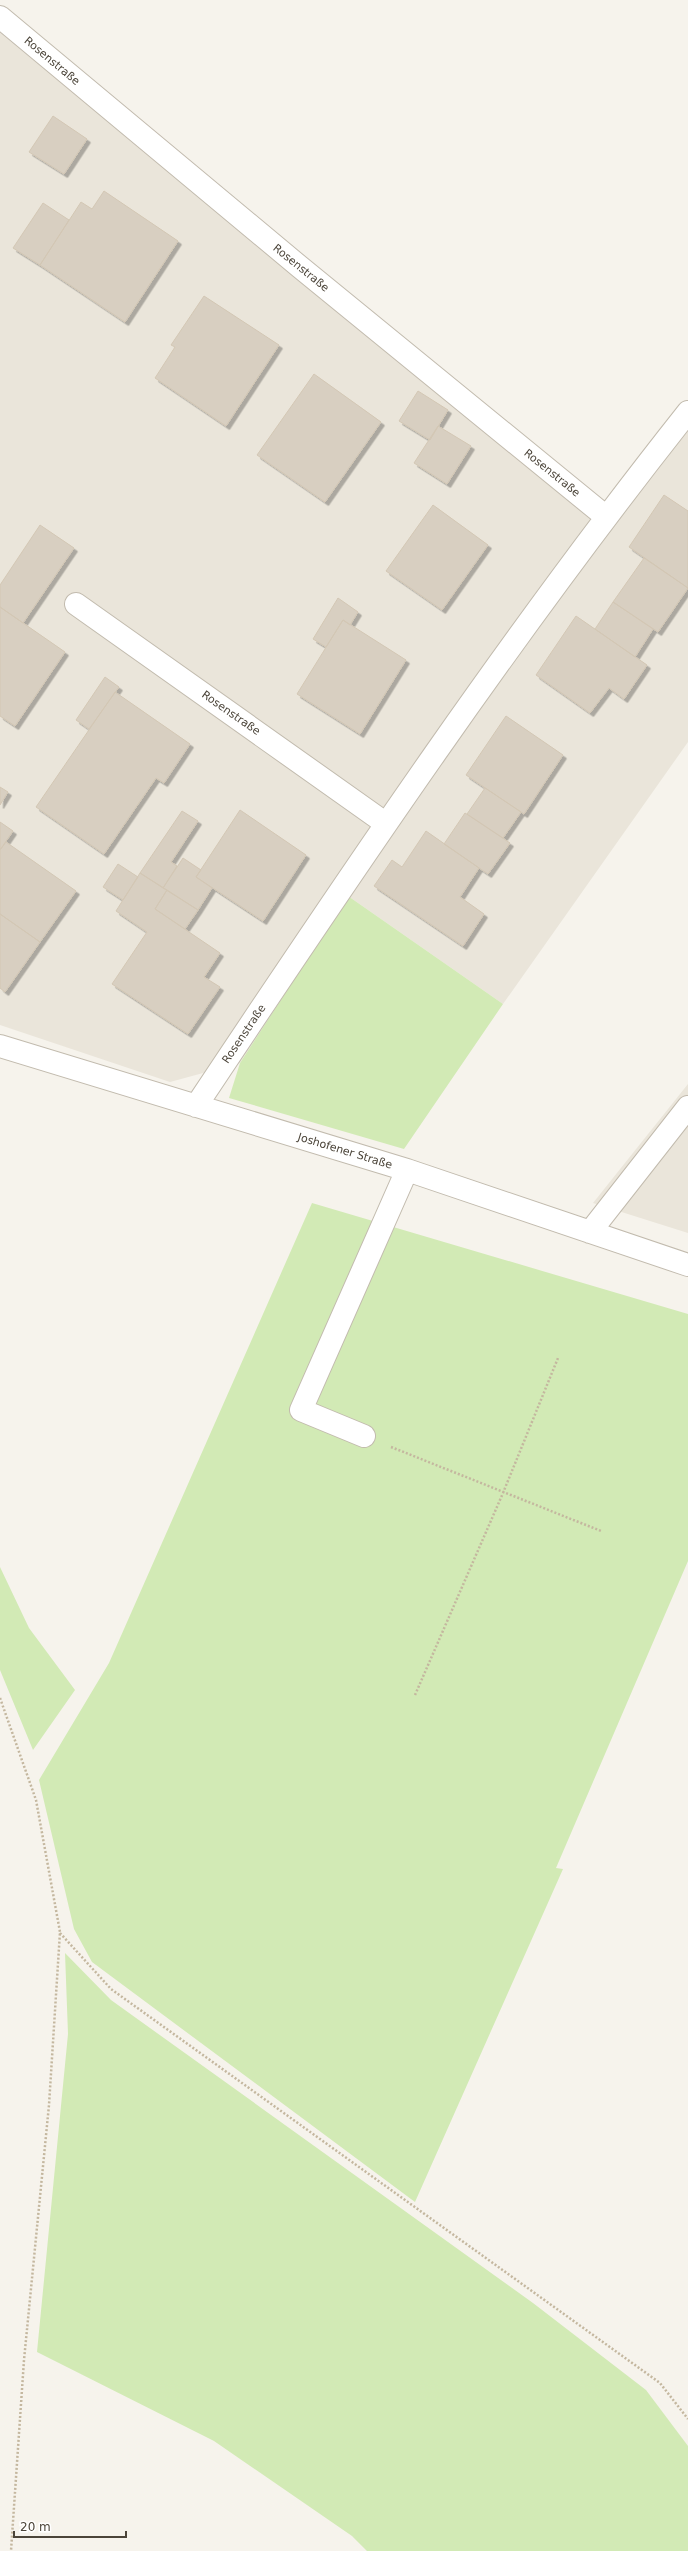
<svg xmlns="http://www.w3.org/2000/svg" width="688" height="2551" viewBox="0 0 688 2551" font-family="'DejaVu Sans',sans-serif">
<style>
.residential{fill:#eae5da}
.green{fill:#d2eab5}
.building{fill:#d8cfc1;stroke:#d3c7b4;filter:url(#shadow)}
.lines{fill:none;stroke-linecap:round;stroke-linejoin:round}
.minor-casing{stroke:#c2bbae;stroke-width:24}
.path{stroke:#c4b79f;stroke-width:2.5;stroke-dasharray:2 2;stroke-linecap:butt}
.minor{stroke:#fff;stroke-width:22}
.labels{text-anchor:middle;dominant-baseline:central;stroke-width:4;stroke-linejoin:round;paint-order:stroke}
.street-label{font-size:11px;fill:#4b4439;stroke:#fff}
</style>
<defs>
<filter id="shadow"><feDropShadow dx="3.5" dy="3.5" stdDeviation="0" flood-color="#0004"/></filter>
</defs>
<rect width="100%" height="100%" fill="#f6f3ec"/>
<path class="residential" d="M0,12L605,507L688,416V742L503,1004L348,896L240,1063L170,1082L0,1025Z
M688,1084V1233L593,1203Z"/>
<path class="green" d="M348,896L503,1004L404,1149L229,1098L240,1063Z
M312,1203L688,1314V1561L556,1868L563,1869L415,2202L92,1962L74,1929L39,1780L109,1663Z
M0,1567L29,1628L75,1690L33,1750L0,1670Z
M65,1953L111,2000L533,2303L646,2390L688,2446V2551H367L352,2536L214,2441L37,2352L68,2034Z"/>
<path class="building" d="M53,116L87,139L64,174L29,152Z
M104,191L178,241L125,322L40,265L81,202L92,209Z
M43,203L69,220L40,265L13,248Z
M204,296L279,345L226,426L155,378L175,347L171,345Z
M314,374L381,422L325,502L257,455Z
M418,391L448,410L430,440L399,421Z
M438,426L471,446L447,484L414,463Z
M664,495L688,511V588L629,547Z
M433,505L488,545L442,610L386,571Z
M40,525L74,548L23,623L0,607V585Z
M644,558L688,588L658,632L613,602Z
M338,598L358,612L350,625L343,620L326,647L313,639Z
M613,602L653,629L635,657L595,629Z
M0,607L65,652L15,726L0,716Z
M576,616L647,665L624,699L609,688L590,713L536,675Z
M343,620L406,660L360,734L297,694Z
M105,677L119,687L89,729L76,720Z
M115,692L190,744L164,783L156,778L104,854L36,807Z
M506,716L563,755L524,814L466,775Z
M0,787L8,792L0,805Z
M485,788L521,812L503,838L467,814Z
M240,810L306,855L263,921L196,877Z
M182,811L198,821L171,862L177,866L163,888L140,873Z
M465,813L510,843L488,874L444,844Z
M0,822L13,831L0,850Z
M426,831L479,868L460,897L484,914L463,946L374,886L392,860L402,867Z
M6,842L76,891L40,942L0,914V850Z
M183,858L201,870L196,877L212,888L198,910L163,888Z
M118,864L138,877L123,900L103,887Z
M140,873L167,890L155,909L220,953L204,977L220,987L188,1034L112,984L147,932L116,911Z
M167,890L198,910L185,929L155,909Z
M0,914L40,942L5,992L0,988Z"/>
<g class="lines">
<defs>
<path id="minor" d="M0,17L300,267L605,516
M76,604L385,823
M0,1046L407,1170L688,1265
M196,1106C353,870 512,634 688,412
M590,1232L688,1107
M364,1436L301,1410L407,1170"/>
</defs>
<use href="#minor" class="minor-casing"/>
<path class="path" d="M391,1447L601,1531
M415,1695L503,1493L558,1358
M0,1698L36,1800L60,1932L49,2105L24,2360L11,2551
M60,1933L111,1989L660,2383L688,2419"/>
<use href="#minor" class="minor"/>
</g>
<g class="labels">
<g class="street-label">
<text transform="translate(52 61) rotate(40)">Rosenstraße</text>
<text transform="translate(301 268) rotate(39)">Rosenstraße</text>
<text transform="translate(552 473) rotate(39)">Rosenstraße</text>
<text transform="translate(231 713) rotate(35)">Rosenstraße</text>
<text transform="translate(244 1034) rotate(-56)">Rosenstraße</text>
<text transform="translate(345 1151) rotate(17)">Joshofener Straße</text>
</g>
</g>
<path d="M14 2531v6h112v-6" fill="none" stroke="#4b4439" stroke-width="2"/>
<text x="20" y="2531" font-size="12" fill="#4b4439" stroke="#ffffff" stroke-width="3" paint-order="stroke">20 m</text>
</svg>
